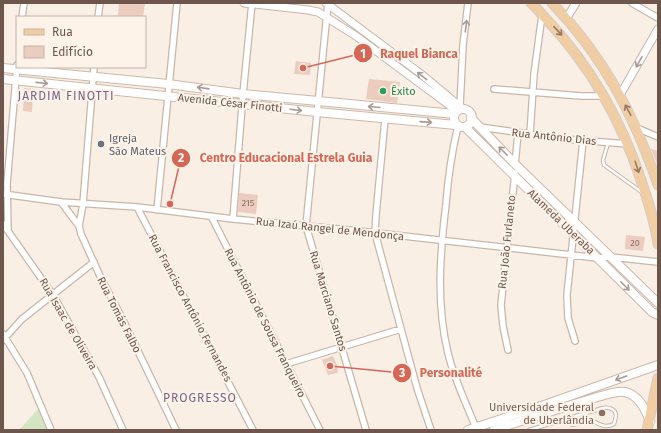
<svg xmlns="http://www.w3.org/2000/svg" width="661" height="433" viewBox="0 0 661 433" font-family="'Fira Sans',sans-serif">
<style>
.green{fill:#d4e5c4}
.building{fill:#ecccbe}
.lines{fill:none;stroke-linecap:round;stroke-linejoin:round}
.service-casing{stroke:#c9b6ab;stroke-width:4.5}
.minor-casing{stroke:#c9b6ab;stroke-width:8}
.tertiary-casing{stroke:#c9b6ab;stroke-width:9}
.secondary-casing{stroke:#ceb8ac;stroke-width:10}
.primary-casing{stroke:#d4ccc9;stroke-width:11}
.service{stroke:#fff;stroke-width:2.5}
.minor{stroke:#fff;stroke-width:5.5}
.tertiary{stroke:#fff;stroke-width:7}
.secondary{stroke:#fff;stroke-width:8}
.primary{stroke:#f1cda3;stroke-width:9}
.oneway{stroke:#a99a94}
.oneway2{stroke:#967a66}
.leisure-dot{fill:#2e9e5b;stroke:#fdf3e9;stroke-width:1.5}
.worship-dot{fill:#6b7280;stroke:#fdf3e9;stroke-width:1.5}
.education-dot{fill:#8d6e63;stroke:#fdf3e9;stroke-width:1.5}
.labels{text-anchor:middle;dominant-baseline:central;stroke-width:4;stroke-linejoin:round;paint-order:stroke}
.number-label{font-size:9px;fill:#8e7468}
.leisure-label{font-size:11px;fill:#27864d;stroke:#fdf3e9;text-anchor:start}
.street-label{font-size:11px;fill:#6f564c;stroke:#fdf3e9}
.worship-label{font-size:11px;fill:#5b616d;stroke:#fdf3e9;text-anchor:start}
.education-label{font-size:11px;fill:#785e54;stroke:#fdf3e9;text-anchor:end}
.neighbourhood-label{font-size:12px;letter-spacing:1px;fill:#7a658b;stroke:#fdf3e9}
.leader{fill:none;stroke:#d66756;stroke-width:1.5}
.callout-dot{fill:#d66756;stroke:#fdf3e9;stroke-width:1.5}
.mark-label{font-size:12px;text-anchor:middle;font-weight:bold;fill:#fff}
.callout-label{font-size:12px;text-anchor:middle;font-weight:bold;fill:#d66756;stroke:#fdf3e9;stroke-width:4;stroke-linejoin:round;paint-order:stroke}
</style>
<rect width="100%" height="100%" fill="#f9efe4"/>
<path class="green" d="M38,409L47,430H19Z"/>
<path class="building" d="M119,3H145L143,17H118Z
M296,61L311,63L310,75L294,74Z
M369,79L400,82L397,103L366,99Z
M24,88L33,89L32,112L23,111Z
M651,149L658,151V166Z
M239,193L258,195L256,214L238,212Z
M626,235L645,237L643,251L625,249Z
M333,356L337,365L338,372L337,373L328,375L322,360Z"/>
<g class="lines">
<defs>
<path id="service" d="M608,143L603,160L604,165L643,193
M529,430L603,408C609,407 616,409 616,416L614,424C605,429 599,424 591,420L572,425L565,420"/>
<path id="minor" d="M328,3L306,226L366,430
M632,3L658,18
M22,17L24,3
M98,17L100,3
M494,89L581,96H604
M460,106L463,45L468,3
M385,119L376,215L375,233L417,388L431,430
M458,126C452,151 448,178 446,204C440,254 436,304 448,353C454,379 466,403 476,428
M480,127L564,139L628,144
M637,128L658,137
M530,134L534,74L542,15
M515,165L518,133
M3,194L61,202L137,207L233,219L359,231L598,258L611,257L658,262
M61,202L79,226L81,234L100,276L123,320L176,430
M137,207L253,430
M157,210L177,3
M211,216L320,430
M233,219L243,94L252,3
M3,224L53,295L99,377L123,430
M79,226L83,204L94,67
M8,230L7,184L17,65
M3,334L27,373L51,430
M3,340L22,319L94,262
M575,341L568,318L567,295L583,141
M508,350L503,326L501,305L515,173
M286,364L401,329"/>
<path id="tertiary" d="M244,3L308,10L318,12L356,36L457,111
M326,3L421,74L463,109
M566,19L576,3
M620,95L658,29"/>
<path id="secondary" d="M3,68L168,84L243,94L318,101L455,114
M3,79L317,112L456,125
M454 118a9 9 0 1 1 18 0a9 9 0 1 1-18 0Z
M471,118L515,164L658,303
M465,127L652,312L658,315
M468,430L544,405L658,365
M494,430C527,419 561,408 594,398C603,396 616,390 625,392C639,395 645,409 650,421"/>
<path id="primary" d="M531,3C537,8 542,15 548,21C591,67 621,120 641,180C648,201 655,222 658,244
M552,3C604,57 634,115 658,185
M647,430L658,378"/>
</defs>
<use href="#service" class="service-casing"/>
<use href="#minor" class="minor-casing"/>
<use href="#tertiary" class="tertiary-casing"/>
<use href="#secondary" class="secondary-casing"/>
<use href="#primary" class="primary-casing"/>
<use href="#service" class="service"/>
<use href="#minor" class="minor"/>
<use href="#tertiary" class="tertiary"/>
<use href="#secondary" class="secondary"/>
<use href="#primary" class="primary"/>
</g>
<defs><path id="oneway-shaft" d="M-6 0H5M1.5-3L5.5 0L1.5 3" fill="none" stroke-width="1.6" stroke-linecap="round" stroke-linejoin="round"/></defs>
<g class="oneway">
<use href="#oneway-shaft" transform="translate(466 26) rotate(-83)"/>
<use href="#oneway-shaft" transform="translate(639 62) rotate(120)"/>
<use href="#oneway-shaft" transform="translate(422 76) rotate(-142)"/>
<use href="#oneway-shaft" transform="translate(42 83) rotate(6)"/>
<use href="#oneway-shaft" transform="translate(203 88) rotate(-172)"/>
<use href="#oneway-shaft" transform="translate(374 107) rotate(-175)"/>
<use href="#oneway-shaft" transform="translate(296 110) rotate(7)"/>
<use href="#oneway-shaft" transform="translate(426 122) rotate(4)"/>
<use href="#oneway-shaft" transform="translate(503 151) rotate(-135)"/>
<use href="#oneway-shaft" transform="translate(625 286) rotate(45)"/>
<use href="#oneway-shaft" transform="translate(621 378) rotate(160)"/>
</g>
<g class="oneway2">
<use href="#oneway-shaft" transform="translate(558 31) rotate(47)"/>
<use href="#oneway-shaft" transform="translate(628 110) rotate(-118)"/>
<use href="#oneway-shaft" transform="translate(637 167) rotate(72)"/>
</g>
<circle class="leisure-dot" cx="383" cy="91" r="4"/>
<circle class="worship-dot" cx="101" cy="144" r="4"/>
<circle class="education-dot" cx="602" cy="413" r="4"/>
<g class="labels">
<g class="number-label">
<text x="248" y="203">215</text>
<text x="635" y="243">20</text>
</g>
<g class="leisure-label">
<text x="391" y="91">Êxito</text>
</g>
<g class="street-label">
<text transform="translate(230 103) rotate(6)">Avenida César Finotti</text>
<text transform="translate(554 137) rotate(6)">Rua Antônio Dias</text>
<text transform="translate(561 222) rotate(44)">Alameda Uberaba</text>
<text transform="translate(330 229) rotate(6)">Rua Izaú Rangel de Mendonça</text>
<text transform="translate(507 242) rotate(-84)">Rua João Furlaneto</text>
<text transform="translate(328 301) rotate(73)">Rua Marciano Santos</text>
<text transform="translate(190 308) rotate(62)">Rua Francisco Antônio Fernandes</text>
<text transform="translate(119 315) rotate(63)">Rua Tomás Falbo</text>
<text transform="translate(265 323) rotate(63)">Rua Antônio de Sousa Franqueiro</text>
<text transform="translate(68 324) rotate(60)">Rua Isaac de Oliveira</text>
</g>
<g class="worship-label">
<text x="109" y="138">Igreja<tspan x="109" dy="13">São Mateus</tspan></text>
</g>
<g class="education-label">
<text x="594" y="407">Universidade Federal<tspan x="594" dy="13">de Uberlândia</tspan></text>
</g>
<g class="neighbourhood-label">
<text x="66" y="96">JARDIM FINOTTI</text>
<text x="200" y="398">PROGRESSO</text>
</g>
</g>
<path class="leader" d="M303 68L363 53M170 204L181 158M330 366L402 373"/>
<g class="callout-dot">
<circle cx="303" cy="68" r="4"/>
<circle cx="170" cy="204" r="4"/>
<circle cx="330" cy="366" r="4"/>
<circle cx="363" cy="53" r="10"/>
<circle cx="181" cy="158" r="10"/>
<circle cx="402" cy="373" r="10"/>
</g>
<g class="mark-label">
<text x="363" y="58">1</text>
<text x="181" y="162">2</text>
<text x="402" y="377">3</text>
</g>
<g class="callout-label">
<text x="419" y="58">Raquel Bianca</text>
<text x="286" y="162">Centro Educacional Estrela Guia</text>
<text x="451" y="377">Personalité</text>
</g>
<rect width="661" height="433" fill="none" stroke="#6f564c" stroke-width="8"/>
<rect x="16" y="16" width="130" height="52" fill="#fdf3e9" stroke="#c4b4aa"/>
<rect x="24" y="29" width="20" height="6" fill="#f1cda3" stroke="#c4b4aa"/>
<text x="52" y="36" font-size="12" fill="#6f564c">Rua</text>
<rect x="24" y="46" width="20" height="12" fill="#ecccbe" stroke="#c4b4aa"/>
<text x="52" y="56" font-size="12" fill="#6f564c">Edifício</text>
</svg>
